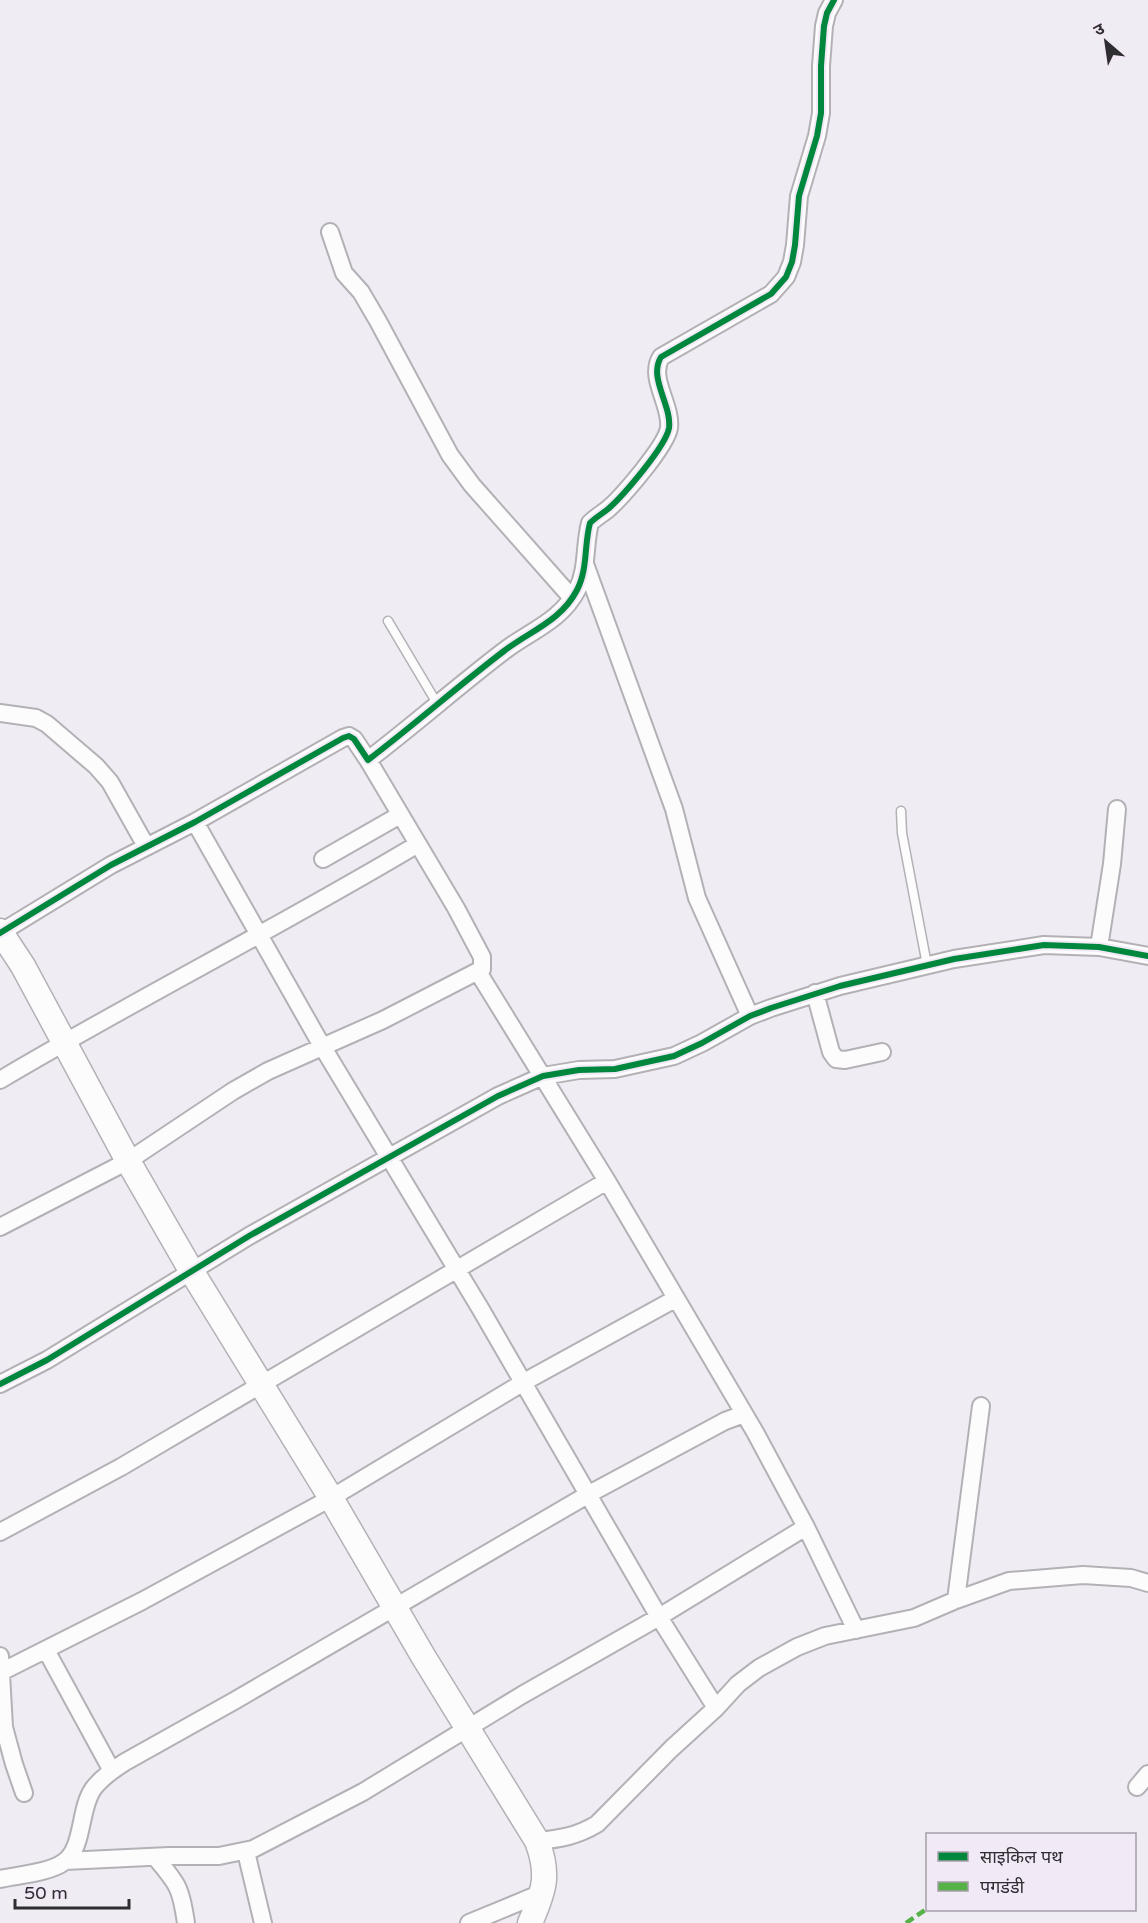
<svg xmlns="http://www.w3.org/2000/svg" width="1148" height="1923" viewBox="0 0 1148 1923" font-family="'Varela Round','Noto Sans Devanagari',sans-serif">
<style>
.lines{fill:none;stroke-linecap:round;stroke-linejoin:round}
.lane-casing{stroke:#b4b1b6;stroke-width:11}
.street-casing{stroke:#b4b1b6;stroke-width:20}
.secondary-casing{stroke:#b4b1b6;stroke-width:27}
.lane{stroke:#fdfcfd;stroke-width:8}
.street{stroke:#fdfcfd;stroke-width:16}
.secondary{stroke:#fdfcfd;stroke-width:24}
.quiet{stroke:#56b246;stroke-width:4.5;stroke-dasharray:9 4.5;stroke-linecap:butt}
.cycleway-casing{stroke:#f1e9f6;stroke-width:10}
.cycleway{stroke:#00873e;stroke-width:6}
</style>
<rect width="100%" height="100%" fill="#f0ecf3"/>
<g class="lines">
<defs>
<path id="lane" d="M388,621L438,705
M901,811L902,833L927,965"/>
<path id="street" d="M330,232L344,273L361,292L378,321L450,455L472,485L572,598
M585,564L674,809L697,898L750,1016
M0,713L36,718L47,724L96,766L110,782L146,846
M195,822L322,1046L480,1308L659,1617L716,1708
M323,859L400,815
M0,933L111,865L195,822L343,738L349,736L354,739L368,760C414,725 458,686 504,651C530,631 561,621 577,590C588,569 584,545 590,523C596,517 602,514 608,509C623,496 666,446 669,428C672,405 648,378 661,357L771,294L786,277L792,262L795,245L799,196L817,136L821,113V66L824,26L827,13L834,0
M1099,947L1112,864L1117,809
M478,972L607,1181L755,1432L806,1527L856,1630
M815,993L831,1052L836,1059L845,1060L882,1052
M0,1080C138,998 281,926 418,844
M0,1227L128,1161L233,1091L268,1071L383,1020L482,969V957L456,908L368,760
M0,1384L47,1360L249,1236L498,1096L543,1076L579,1070L615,1069L674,1056L702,1043L750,1016L771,1008L840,986L954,959L1044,945L1099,947L1148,956
M0,1532L121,1467L607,1181
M956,1600L981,1406
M46,1650L112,1771
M0,1656L4,1727L14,1764L24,1793
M1,1672L142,1601L331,1498L524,1382L675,1299
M1137,1787L1148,1774
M537,1841C560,1839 577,1836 597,1824L671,1749L716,1708L738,1684L759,1668L797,1647L825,1636L914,1618L956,1600L1009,1581L1083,1575L1131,1578L1148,1583
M246,1852L263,1923
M155,1857C178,1884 181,1888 186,1923
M65,1861L169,1856H219L253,1849L363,1792L522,1695L659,1617L806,1527
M0,1879C18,1875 49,1873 64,1862C84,1848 79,1809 93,1789C101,1778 114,1769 125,1762L234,1701L589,1494L725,1421L744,1414
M469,1923L544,1892"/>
<path id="secondary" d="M0,931L23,966L128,1161L192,1272L331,1498L423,1656L537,1841C550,1875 544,1891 530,1923"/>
</defs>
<use href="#lane" class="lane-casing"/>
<use href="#street" class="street-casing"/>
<use href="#secondary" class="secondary-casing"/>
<use href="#lane" class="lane"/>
<use href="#street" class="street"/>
<use href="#secondary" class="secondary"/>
<path class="quiet" d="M906,1923L928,1908"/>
<defs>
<path id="cycleway" d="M0,933L111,865L195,822L343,738L349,736L354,739L368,760C414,725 458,686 504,651C530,631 561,621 577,590C588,569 584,545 590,523C596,517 602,514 608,509C623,496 666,446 669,428C672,405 648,378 661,357L771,294L786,277L792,262L795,245L799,196L817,136L821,113V66L824,26L827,13L834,0
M0,1384L47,1360L249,1236L498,1096L543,1076L579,1070L615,1069L674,1056L702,1043L750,1016L771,1008L840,986L954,959L1044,945L1099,947L1148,956"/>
</defs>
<use href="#cycleway" class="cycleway-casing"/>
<use href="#cycleway" class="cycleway"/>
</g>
<rect x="926" y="1833" width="210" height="78" fill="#f1e9f6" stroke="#a49ea8" stroke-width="1.5"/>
<rect x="938" y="1852" width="30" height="9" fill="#00873e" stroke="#a49ea8" stroke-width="1.5"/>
<text x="980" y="1863" font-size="18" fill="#302d32">साइकिल पथ</text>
<rect x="938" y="1882" width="30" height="9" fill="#56b246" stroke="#a49ea8" stroke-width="1.5"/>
<text x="980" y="1893" font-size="18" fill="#302d32">पगडंडी</text>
<g transform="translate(1106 42) rotate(331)" stroke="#f1e9f6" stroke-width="4.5" paint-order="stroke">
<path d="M0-4.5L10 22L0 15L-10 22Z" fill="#302d32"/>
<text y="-9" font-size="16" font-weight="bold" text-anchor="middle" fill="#302d32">उ</text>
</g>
<path d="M15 1899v9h114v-9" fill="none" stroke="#302d32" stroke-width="3"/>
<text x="24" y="1899" font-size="18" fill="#302d32" stroke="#f1e9f6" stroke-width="4.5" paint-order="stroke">50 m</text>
</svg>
